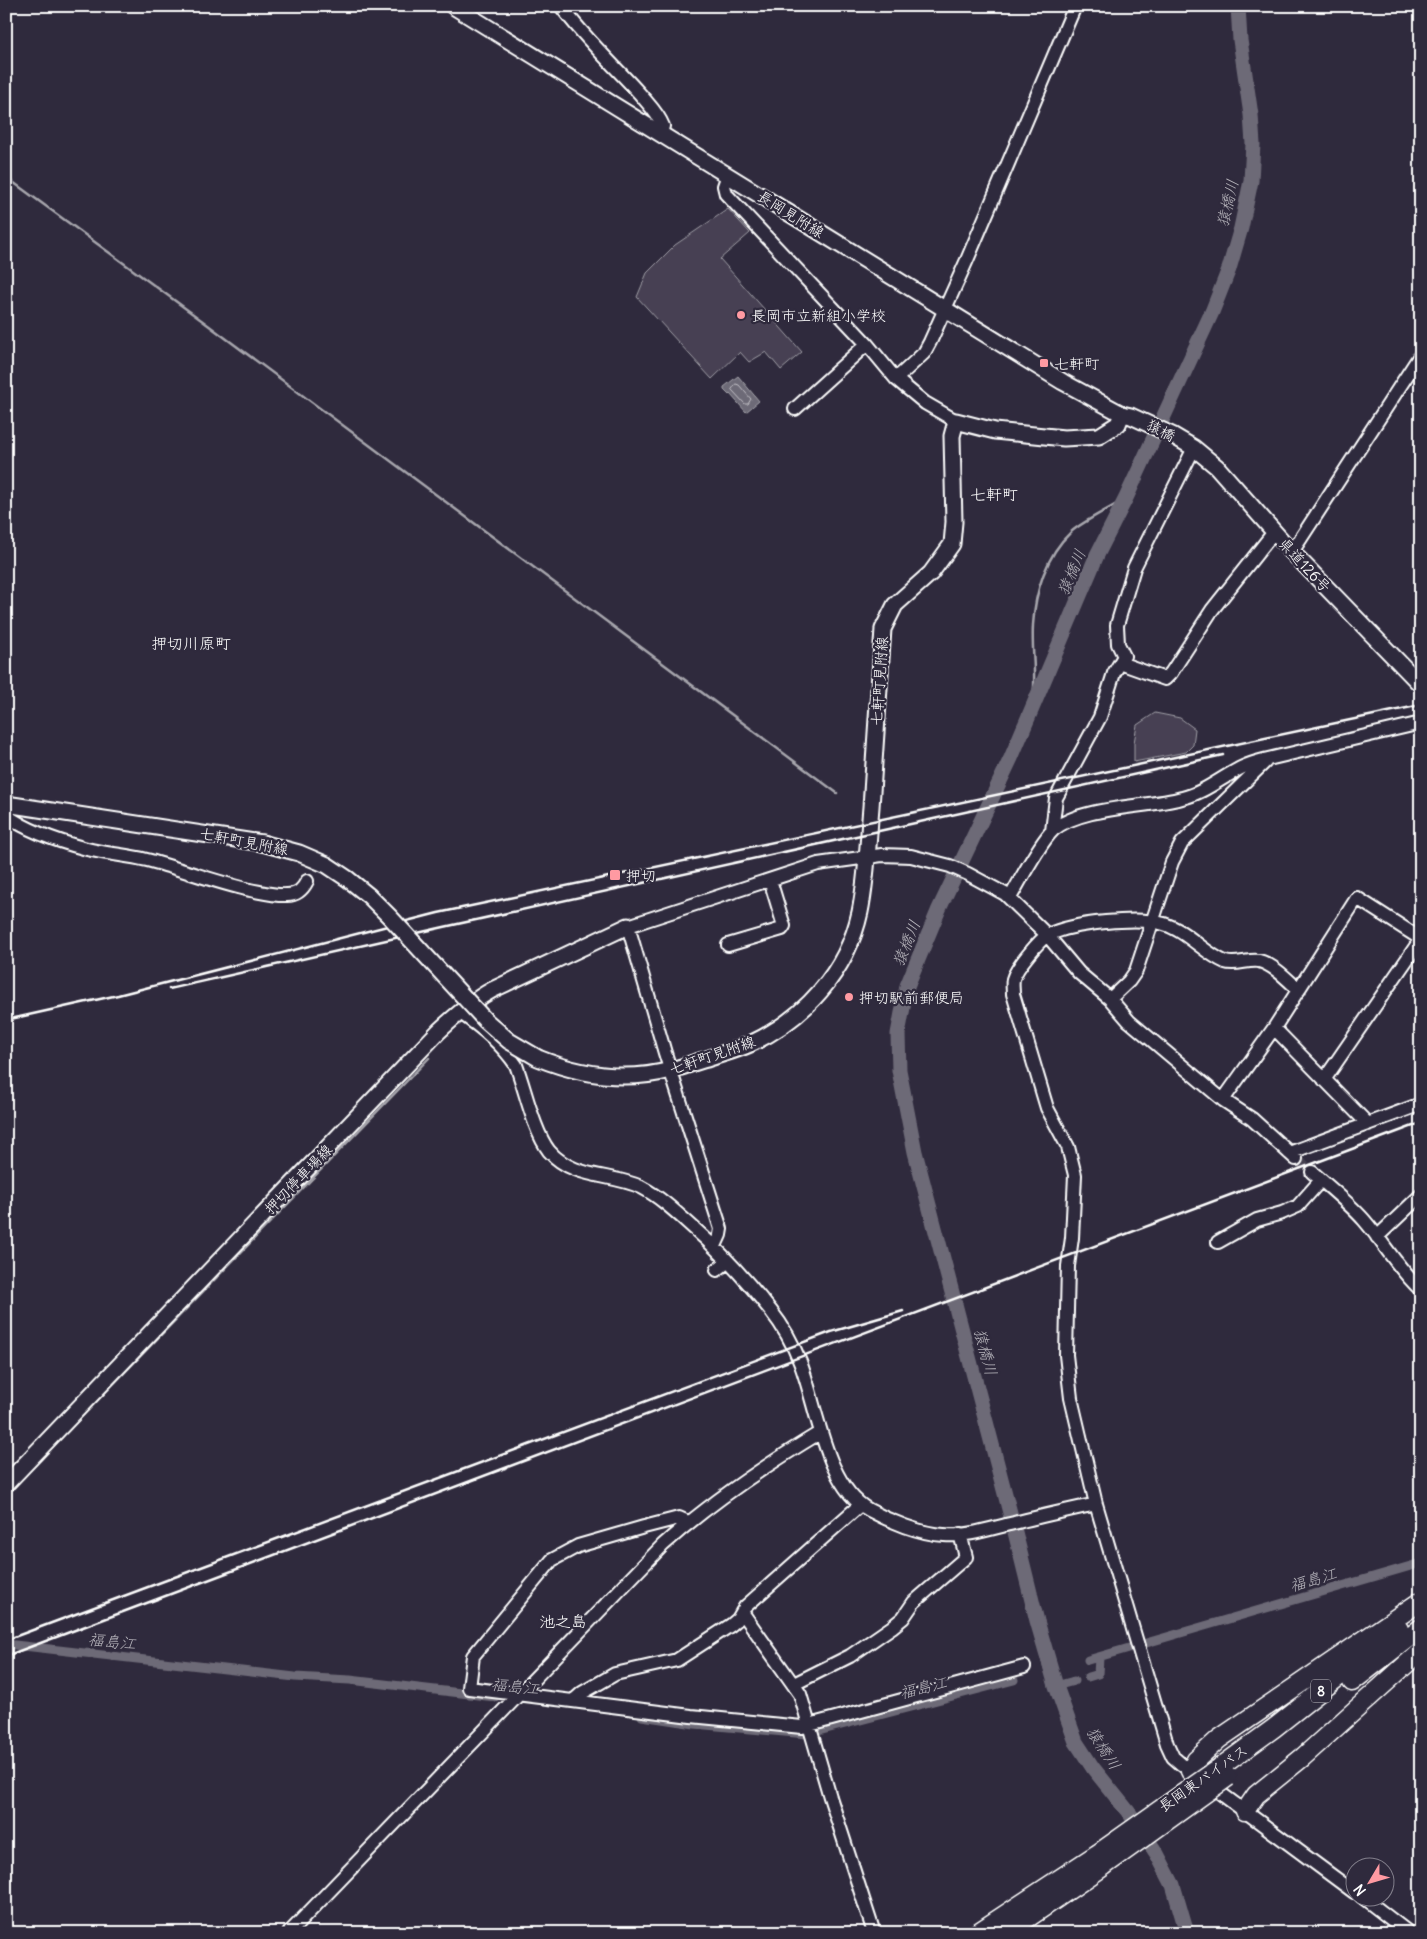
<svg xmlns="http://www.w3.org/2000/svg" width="1427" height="1939" viewBox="0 0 1427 1939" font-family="Delius,'Klee One',sans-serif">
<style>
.green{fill:#464152;stroke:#a2a0a8}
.water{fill:#6d6a77;stroke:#a7a6ad}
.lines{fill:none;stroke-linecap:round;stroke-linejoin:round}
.shore{stroke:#c5c3c9;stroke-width:1}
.stream{stroke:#a7a6ad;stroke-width:2.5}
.canal{stroke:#6d6a77;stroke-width:9}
.river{stroke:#6d6a77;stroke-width:15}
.minor-tunnel{stroke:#443f50;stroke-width:12;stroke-dasharray:12 6;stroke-linecap:butt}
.minor-casing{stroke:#fff;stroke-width:16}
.major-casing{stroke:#fff;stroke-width:19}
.highway-casing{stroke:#fff;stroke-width:21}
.minor{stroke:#2f2a3d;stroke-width:12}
.major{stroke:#2f2a3d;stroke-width:15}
.highway{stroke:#2f2a3d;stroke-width:18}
.rail{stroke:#fff;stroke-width:2.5}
.major-bridge-casing{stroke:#fff;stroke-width:19;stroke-linecap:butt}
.highway-bridge-casing{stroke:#fff;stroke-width:21;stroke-linecap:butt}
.major-bridge{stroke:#2f2a3d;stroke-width:15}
.highway-bridge{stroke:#2f2a3d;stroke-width:18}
.poi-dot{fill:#ff9aa2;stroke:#2f2a3d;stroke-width:2}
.labels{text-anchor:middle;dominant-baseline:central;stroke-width:4.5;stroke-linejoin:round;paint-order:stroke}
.shield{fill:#2f2a3d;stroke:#c1bfc5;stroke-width:1}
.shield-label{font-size:14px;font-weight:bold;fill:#fff}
.street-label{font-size:15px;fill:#fff;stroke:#2f2a3d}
.poi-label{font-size:15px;fill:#fff;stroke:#2f2a3d;text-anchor:start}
.water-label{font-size:16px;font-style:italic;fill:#b6b4bb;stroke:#2f2a3d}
.neighbourhood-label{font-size:16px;fill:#fff;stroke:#2f2a3d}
</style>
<rect width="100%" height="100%" fill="#2f2a3d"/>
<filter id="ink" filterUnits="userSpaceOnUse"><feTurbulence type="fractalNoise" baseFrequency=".02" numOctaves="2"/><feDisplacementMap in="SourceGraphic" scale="10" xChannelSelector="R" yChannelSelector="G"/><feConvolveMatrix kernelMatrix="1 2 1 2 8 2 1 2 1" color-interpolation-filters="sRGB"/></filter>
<g filter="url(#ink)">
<path class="green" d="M728,209L750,233L720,259L802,352L781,370L766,352L749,362L740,352L712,379L637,297L647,273L675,245Z
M1155,713L1180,718L1195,729L1193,745L1186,752L1134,762V743L1137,725Z"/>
<path class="water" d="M738,376L759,401L746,412L730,394L729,395L724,390V387Z"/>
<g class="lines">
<path class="shore" d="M736,384L739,385L751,399L748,404H745L732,390Z"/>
<path class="stream" d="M1238,8L1242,6
M6,177L204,322L837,793
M1027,720C1040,687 1031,659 1033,625C1035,592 1046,555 1071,532C1085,520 1110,509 1126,498
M35,1465L429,1058
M6,1494L12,1489"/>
<path class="canal" d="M6,1644L295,1677L350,1680L495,1697
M1088,1660L1421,1563
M1088,1677L1098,1674L1099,1658
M1056,1686L1074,1681
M642,1716L695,1724L807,1734L1014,1680"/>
<path class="river" d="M1187,1933L1173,1885L1157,1854L1130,1814L1093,1768L1076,1742L1056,1686L1037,1621L1014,1528L915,1152L899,1070L898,1034L907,986L939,909L1011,758L1097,555L1126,498L1212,312L1229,269L1241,228L1251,181L1253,144L1251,115L1240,40L1238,6"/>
<path class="minor-tunnel" d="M1296,1159L1312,1172"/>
<defs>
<path id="minor" d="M561,6C584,38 614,65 640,94C648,104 658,113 663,126L661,133
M728,175L724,186L726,194L867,344L896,379L925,403L956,421
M896,379L924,353L930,342L967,260L1075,6
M795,409L867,344
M1292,552L1421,354
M1120,663L1165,679L1171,673L1212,610L1274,532
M6,815C29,832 60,842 87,849C107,854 127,855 147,860C181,869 215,882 250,890C261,892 275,896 287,895C298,895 303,889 307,881
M1052,831L1056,798L1100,717L1114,673L1124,656L1118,644L1117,625L1134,568L1194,448
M1010,898C1019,882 1041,841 1053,830C1081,806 1146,808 1182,798C1204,793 1222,777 1243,767C1251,763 1260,761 1268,759L1421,723
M728,945L782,929L784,926L770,880
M1299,990C1288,980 1274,965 1259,961C1248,959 1236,966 1225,962C1204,953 1187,931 1164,924C1139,916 1072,923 1048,935C1039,940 1016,968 1013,979C1012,984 1013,989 1013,994L1047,1108L1068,1147L1075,1175L1072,1238L1068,1266L1066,1355L1071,1398L1096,1504L1167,1744L1173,1757L1181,1764L1354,1892
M1110,999L1129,981L1136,971L1172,862L1182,843L1266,761
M459,1012C480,1026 502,1044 516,1065C525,1089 534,1132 549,1151C573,1179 610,1173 641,1187C662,1198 679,1215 697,1231C724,1255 748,1282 771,1311C783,1326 793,1344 800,1362C817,1405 825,1486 869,1510C889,1521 921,1534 944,1535C967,1537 992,1528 1014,1523C1041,1516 1069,1510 1096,1504
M1274,1028L1368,1124
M1324,1080L1421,939
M1223,1100L1274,1028L1357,898L1421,939
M1289,1153L1421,1104
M1312,1172C1330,1188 1349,1203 1364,1220C1384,1243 1398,1269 1421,1290
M1377,1237L1421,1195
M1218,1242L1257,1220L1282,1213L1298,1206L1321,1180
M715,1246L720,1235L721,1229L665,1053L628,926L818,864L882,855L911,856L950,866L968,874L1005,894L1047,935L1079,973L1110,999L1129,1021L1223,1100L1252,1119L1296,1159
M717,1270L728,1261
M688,1522L679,1518L644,1527L578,1546L552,1560L473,1656L469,1688L691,1716L802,1727L1024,1667
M742,1612L800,1694L830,1797L874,1933
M794,1684L850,1656L892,1627L903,1618L914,1602L966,1557L960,1534
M573,1701L582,1693L615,1674L677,1660L731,1625L738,1619L745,1607L860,1505
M1361,1896L1409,1933
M289,1933L663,1545C711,1502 766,1465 821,1432"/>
<path id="major" d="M453,6L1063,382L1122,414L1131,416L1172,435L1194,448L1217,467L1292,552L1421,685
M6,804L262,843
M538,1058C580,1075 626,1082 671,1070C683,1067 695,1062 707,1059C721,1054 737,1050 750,1044C804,1019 847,972 860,912C867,878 868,841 871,807C875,747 879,688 883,629L895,605L931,573L952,544L954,522L952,436L956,421L995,431L1064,438L1099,436L1118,424L1122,414
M6,1484L439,1031C456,1015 472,1001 492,990L628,926"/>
<path id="highway" d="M1352,1682L1421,1628
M1219,1768L1274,1728L1399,1629
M1190,1771L1196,1760L1219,1739L1421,1601
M1245,1811L1256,1795L1303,1757L1421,1651
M977,1933L1097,1854
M1006,1933L1104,1866"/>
</defs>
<use href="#minor" class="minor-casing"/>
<use href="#major" class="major-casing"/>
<use href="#highway" class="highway-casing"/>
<use href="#minor" class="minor"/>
<use href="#major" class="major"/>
<use href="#highway" class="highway"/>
<path class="rail" d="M169,989L444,927L1223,755
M6,1020L118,995L438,913L1421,705
M6,1640L831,1332L903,1311
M6,1656L1421,1123"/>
<defs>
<path id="major-bridge" d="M262,843L299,853L327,865L348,879L369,896L390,917L485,1020L509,1041L538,1058"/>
<path id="highway-bridge" d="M1097,1854L1219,1768
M1104,1866L1228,1777"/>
</defs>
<use href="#major-bridge" class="major-bridge-casing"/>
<use href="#highway-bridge" class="highway-bridge-casing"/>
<use href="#major-bridge" class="major-bridge"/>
<use href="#highway-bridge" class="highway-bridge"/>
</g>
</g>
<g class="poi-dot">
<circle cx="741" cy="315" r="5"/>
<rect x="1039" y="358" width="10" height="10" rx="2.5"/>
<rect x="609" y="869" width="12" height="12" rx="2.5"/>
<circle cx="849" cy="997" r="5"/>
</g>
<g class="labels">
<rect class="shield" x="1311" y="1679.5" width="20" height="23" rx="4"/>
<g class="shield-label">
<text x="1321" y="1691">8</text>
</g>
<g class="street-label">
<text transform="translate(791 214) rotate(32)">長岡見附線</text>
<text transform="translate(1161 430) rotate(27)">猿橋</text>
<text transform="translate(1305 565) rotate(47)">県道126号</text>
<text transform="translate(879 681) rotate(-86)">七軒町見附線</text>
<text transform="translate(244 841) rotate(11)">七軒町見附線</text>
<text transform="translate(712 1055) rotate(-19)">七軒町見附線</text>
<text transform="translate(298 1179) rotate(-46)">押切停車場線</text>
<text transform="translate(1203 1778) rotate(-35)">長岡東バイパス</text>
</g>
<g class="poi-label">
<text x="751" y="315">長岡市立新組小学校</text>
<text x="1054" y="363">七軒町</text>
<text x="626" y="875">押切</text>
<text x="859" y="997">押切駅前郵便局</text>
</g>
<g class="water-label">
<text transform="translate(1227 203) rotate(-77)">猿橋川</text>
<text transform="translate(1071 572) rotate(-67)">猿橋川</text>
<text transform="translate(906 943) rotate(-68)">猿橋川</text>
<text transform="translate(986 1352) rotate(75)">猿橋川</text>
<text transform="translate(1313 1579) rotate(-16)">福島江</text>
<text transform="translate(112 1641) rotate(6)">福島江</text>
<text transform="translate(515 1686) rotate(6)">福島江</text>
<text transform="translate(923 1687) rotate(-14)">福島江</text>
<text transform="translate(1104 1748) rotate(57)">猿橋川</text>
</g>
<g class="neighbourhood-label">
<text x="994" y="494">七軒町</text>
<text x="191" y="643">押切川原町</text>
<text x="563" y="1621">池之島</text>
</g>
</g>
<rect width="1427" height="1939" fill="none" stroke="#2f2a3d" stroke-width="25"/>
<rect x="12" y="12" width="1402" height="1914" fill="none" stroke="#fff" stroke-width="2" filter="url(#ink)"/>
<g transform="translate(1370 1882) rotate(232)"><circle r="24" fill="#2f2a3d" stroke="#827f8b"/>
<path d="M0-4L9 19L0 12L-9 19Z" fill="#ff9aa2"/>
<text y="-8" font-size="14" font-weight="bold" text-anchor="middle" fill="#ffffff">N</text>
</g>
</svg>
